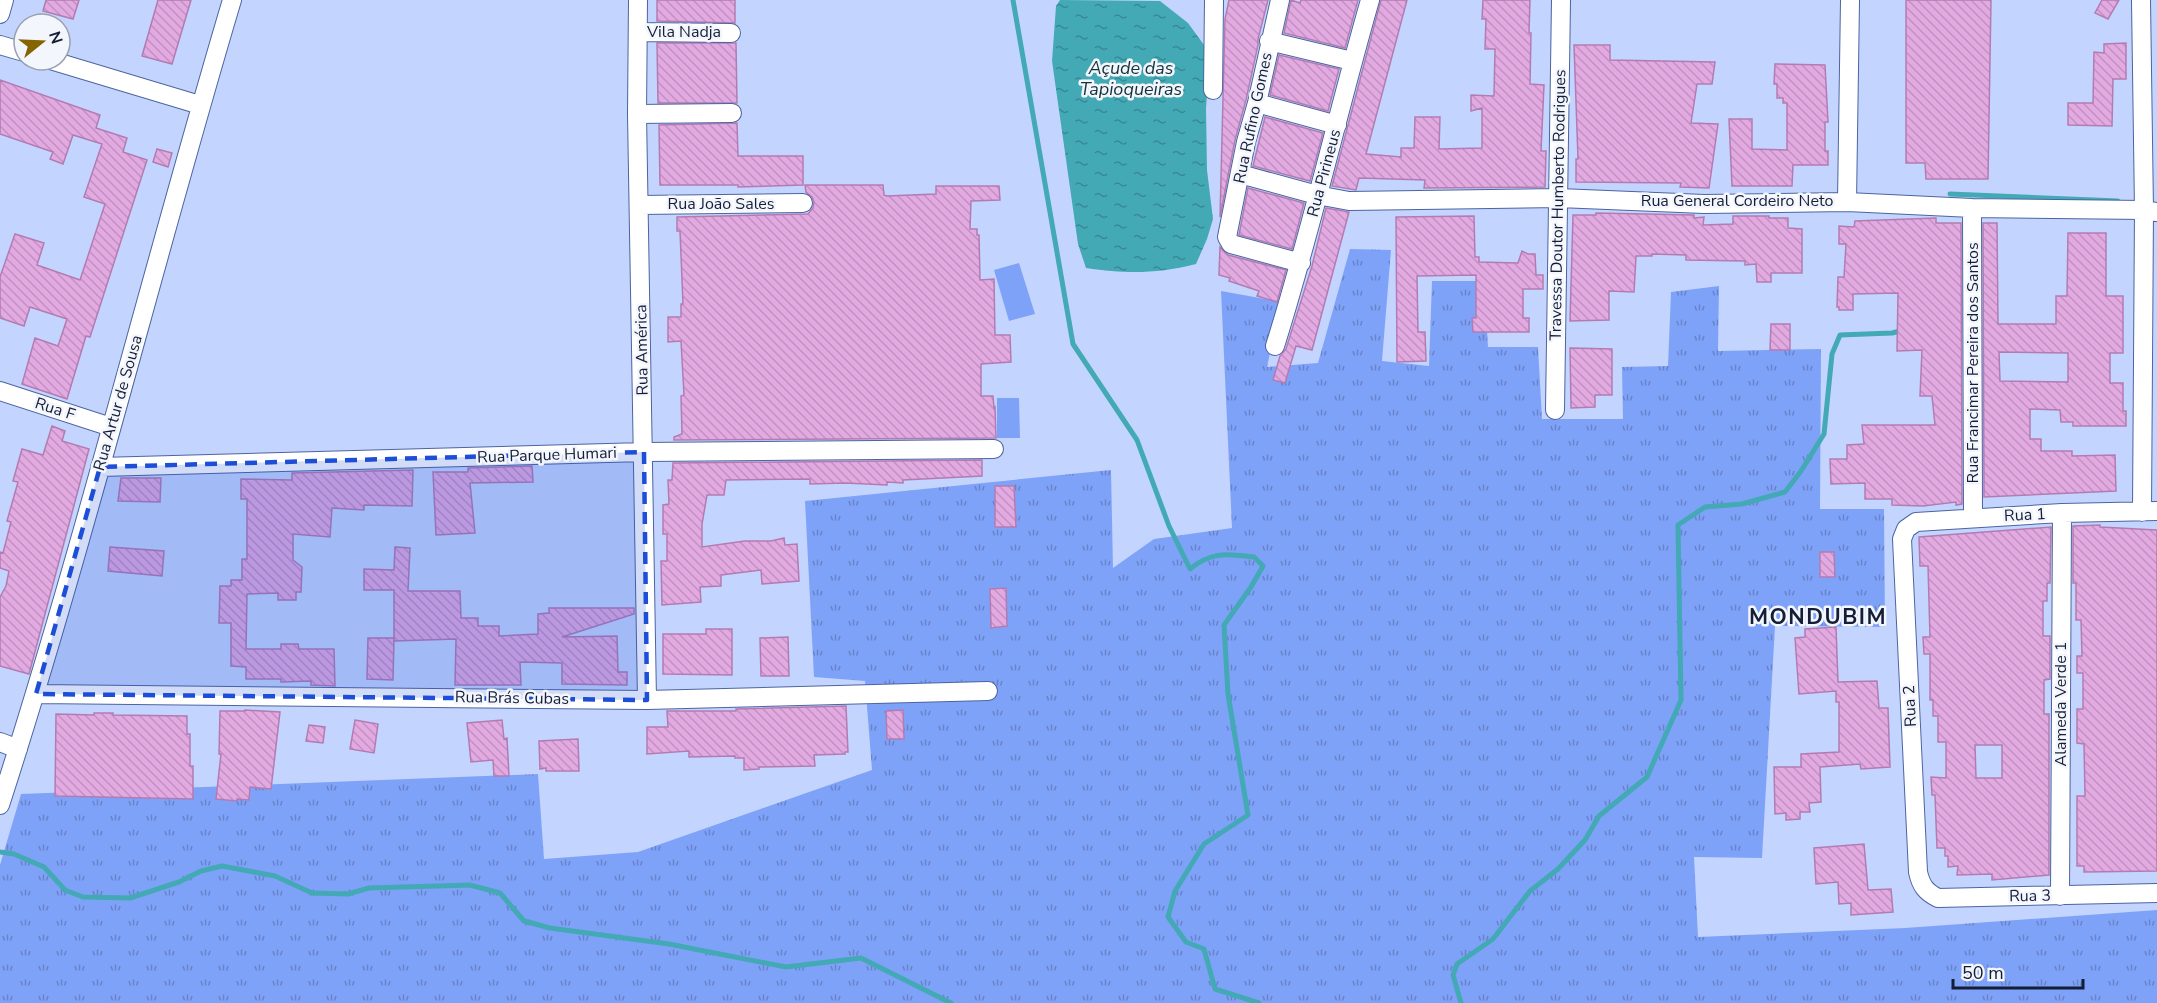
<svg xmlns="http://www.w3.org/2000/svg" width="2157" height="1003" viewBox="0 0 2157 1003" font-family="'Nunito Sans',sans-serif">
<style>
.grass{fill:url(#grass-tufts)}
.pitch{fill:#7fa2f9}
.water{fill:url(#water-ripples)}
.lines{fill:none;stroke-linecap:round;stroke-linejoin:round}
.stream{stroke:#43a9b5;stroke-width:5}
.building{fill:url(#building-back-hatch);stroke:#b27cb3;stroke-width:1.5;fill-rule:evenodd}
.minor-casing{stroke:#4c64a0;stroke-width:20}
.minor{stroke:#fff;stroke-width:18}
.marked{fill:#1d4ed8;fill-opacity:0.2;stroke:#1d4ed8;stroke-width:4.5;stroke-dasharray:12 8;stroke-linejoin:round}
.labels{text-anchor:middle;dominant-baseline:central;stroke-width:5;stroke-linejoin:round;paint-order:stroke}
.street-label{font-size:16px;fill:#151e37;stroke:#f3f6fd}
.water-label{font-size:18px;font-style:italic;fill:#133337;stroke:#f3f6fd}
.district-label{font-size:22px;font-weight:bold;letter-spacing:1.5px;fill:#151e37;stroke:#f3f6fd}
</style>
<defs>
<pattern id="grass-tufts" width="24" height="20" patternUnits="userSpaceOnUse" patternTransform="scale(1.5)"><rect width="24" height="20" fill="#7fa2f9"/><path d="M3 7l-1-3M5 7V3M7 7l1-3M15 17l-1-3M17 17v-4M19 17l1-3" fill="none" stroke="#6783ca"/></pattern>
<pattern id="water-ripples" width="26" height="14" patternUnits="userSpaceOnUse" patternTransform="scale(1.5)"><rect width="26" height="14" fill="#43a9b5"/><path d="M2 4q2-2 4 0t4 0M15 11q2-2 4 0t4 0" fill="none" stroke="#378994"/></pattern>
<pattern id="building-back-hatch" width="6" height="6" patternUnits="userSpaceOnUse" patternTransform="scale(1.5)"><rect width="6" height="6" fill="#e3aae2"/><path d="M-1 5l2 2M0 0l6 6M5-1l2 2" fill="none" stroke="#c292c2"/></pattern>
</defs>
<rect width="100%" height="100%" fill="#c3d5fe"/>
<path class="grass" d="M1350,249L1391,250L1382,361L1429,366L1432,281H1484L1488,347H1538L1542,419H1623L1622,367L1668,366L1671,292L1719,286L1718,351L1821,349L1820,509H1884L1885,627L1775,626L1762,858L1694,857L1698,937L1905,928L2157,910V1003H0V865L21,794L538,774L544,859L638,852L872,770L865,681L814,677L805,501L1111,470L1113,568L1154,539L1232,528L1221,291L1281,302L1267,367L1318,363Z"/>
<path class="pitch" d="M1019,263L1035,314L1009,321L994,270Z
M997,398H1019L1020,438H997Z"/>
<path class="water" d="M1060,0L1160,1L1188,23L1204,45L1209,70L1206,108L1207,170L1213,219L1207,239L1196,264C1156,274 1127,274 1086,268L1078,244L1052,61L1056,6Z"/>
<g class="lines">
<path class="stream" d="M1013,0L1073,344L1137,440L1169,526L1190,569C1212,551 1227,554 1254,557L1263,566L1251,587L1224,625L1228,694L1248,815L1204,844L1175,891L1168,917L1186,942L1204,949L1215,989L1259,1003
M1950,194L2118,201
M0,852L14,854L44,867L65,890L83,897L130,898L179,882L201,871L222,866L275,876L312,893L348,894L369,888L470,885L500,893L524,921L550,928L669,944L786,967L861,958L951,1003
M1461,1003L1453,975L1457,964L1493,939L1530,891L1558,869L1585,840L1599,816L1647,777L1681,700L1678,525L1705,507L1742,504L1785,492L1801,471L1824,434L1832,354L1840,335L1892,333L1904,330"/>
</g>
<path class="building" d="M46,0H79L73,19L43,11Z
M158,0H191L172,64L142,56Z
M657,0H735V23L657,21Z
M1229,0H1268L1258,39V45L1246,100L1235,140L1220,217L1225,19Z
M1291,0L1300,3L1301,0H1358L1345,48L1284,33Z
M1381,0H1407L1366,154L1401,157V148H1414L1415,117H1440L1439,149L1482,148V108L1471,111V95L1494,96L1495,49H1485L1486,19H1482L1483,0H1530L1529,33H1531L1530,84L1544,85L1541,151H1546L1545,187L1424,188L1425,180L1359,178L1356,190L1332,186Z
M1906,0H1991L1988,179H1926L1925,163H1906Z
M2102,0H2119L2108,19L2095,13Z
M657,43H736L737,103H658Z
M2126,43V79H2113L2112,126L2068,125V103H2093L2094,52L2104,53V44Z
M1574,45H1610V60L1715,62L1712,84H1697L1691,123L1718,124L1709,188L1680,187L1681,183L1576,182V159H1578Z
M1279,55L1339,69L1328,111L1270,95Z
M1775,64L1825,65L1828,122H1825V151H1828V165H1793L1792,186H1732L1729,119H1752V149L1787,150V103H1783V98H1777V84H1774Z
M0,80L100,115L96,128L127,138L123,152L147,160L90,337L86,336L67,399L22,384L35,338L58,346L67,319L30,307L24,326L0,318V277L15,234L44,243L37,265L80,280L105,204L84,197L102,144L73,135L63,164L50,159L53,152L0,134Z
M1265,117L1323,133L1310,181L1253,166Z
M737,123L738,156H803V185L738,187V185H660L659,125Z
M157,149L172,153L168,167L153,162Z
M805,185H883L884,195L887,196L936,194V186H999L1000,200L971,201L970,229H977V235H979L980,280L994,279L995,335H1010L1011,362L981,364V396H993L994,408L995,407L996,438L674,440V437L682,434L681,396L684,395L681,341L668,342V317H681V304H683L680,231H677V217L808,214L813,208L814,202L812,197L806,192Z
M1248,188L1304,203L1292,249L1239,235Z
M1326,208L1349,212L1312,350L1296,346L1285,383L1273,380L1280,356L1286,349L1312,266Z
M1596,213L1694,215V218L1704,217L1703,225L1733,224V216H1769V218H1788V228L1802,229V273H1771V282H1757L1756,264L1745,265V261L1686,260V255L1652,254V256H1636L1634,292L1609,291V320L1570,321L1573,215H1596Z
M1474,216L1475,257H1479V262L1518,263L1522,251L1528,254H1535L1536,275H1543V289H1523V318H1529V332H1473L1472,318H1476V275L1417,276L1418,332H1425L1426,361L1397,362L1396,217Z
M1936,218V223H1961L1962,504L1956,505V502L1923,506L1892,505V499H1865V483L1831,484L1830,459H1847V445L1864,444L1862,425H1935L1932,396H1920L1922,350L1897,351L1898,293L1853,294V310H1839V307H1837L1838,277H1844L1846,244H1839V226L1854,227L1855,221Z
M1983,223H1997L1998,324H2056V296H2067L2068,233H2106V296H2123V353H2110V383H2123V411H2126V426H2073V422H2061L2060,410L2030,409V439H2041V451H2072V456L2115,455L2116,491L1984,497ZM1999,352L2068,353V382L2000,381Z
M1220,247L1228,255L1286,270L1277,302L1257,296L1259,291L1229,281L1230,278L1219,275Z
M1771,324H1790V350H1770Z
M1570,348L1612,349V395H1595V407L1571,408Z
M52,426L65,431L62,441L89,449L29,674L0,666V597L6,586L9,571L0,568V552L3,553L11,522L7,521L18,482L13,481L22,449L43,455Z
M982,460V476L903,480V483L887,482V485L845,483L810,484V479L726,480L724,495H707L702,524V547L745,541H771L784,538L785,545L797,544L799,581L762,584L761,570L721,575V586L700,587L701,602L662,605L661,561H667V534H663V505L669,504L668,480H672L673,463Z
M532,466L533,482L470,483L475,533L436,535L433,472H468V468Z
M413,470L412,506L364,505V510L332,508L330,537L293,534V560L302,567L301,592H296V600H278V593L247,594L246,649H281V644H298L299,649H334L335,686L311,685V681L281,682V679H246V667L231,666V623H219L220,586H231V580H242V559H247V499H241V479L292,480V473Z
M121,478H161L160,502L118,501Z
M995,486H1014L1016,527H995Z
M2100,525V527L2157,530V871L2084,872V866H2077V796H2085L2084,744L2077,743V709H2083V673H2077V656H2082L2081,620H2076V583H2073V526Z
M2051,527L2050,583H2047V601H2043V636H2050V679L2044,680V714H2049V875L1992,880V874L1957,875L1958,866L1948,867V856H1945V848H1937L1935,795H1932L1931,777L1946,778V742H1938V716H1933V700H1930V654H1924L1923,637H1930L1928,566H1920L1919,537ZM1975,745H2002V778H1976Z
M110,547L164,551L162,576L108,571Z
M395,547L410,548L408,591H460L461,618H478V626H499V636L538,634V614L549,613V608H634V614L562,637L617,636L618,672H627V685L562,684V663L520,662L521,685H455L456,639L394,641V590H364V569L394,570Z
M1820,552H1834L1835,577H1820Z
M1006,588L1007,626L991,628L990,589Z
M1836,627L1838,682L1877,681L1879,708H1888L1890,767L1861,769L1860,764L1820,767L1821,802L1809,803L1810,812H1800V819L1786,820V813L1775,814L1774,767H1801V754L1839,752V702H1836V691L1799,694L1795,638L1805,637V629Z
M706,629H732V675L663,674V634H706Z
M788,637L789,676H761L760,638Z
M368,638H394L393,680L367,679Z
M846,706L848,752H845V754L814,755L815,766L759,767V769L744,770V758H735V756L689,757V751L647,754V727H668L667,711H736V709Z
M245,710L280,712L271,789L250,787L249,800L237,799V801L216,799L221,754H219L220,711H245Z
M903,710L904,739H887L886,711Z
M94,713H113V715L187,716V734H190V766H193V799L55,796L56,714L94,715Z
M355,720L378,724L374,753L350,749Z
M502,720L504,739L507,738L509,776H494L493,760L471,762L467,723Z
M309,725L325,727L323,743L306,741Z
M578,739L579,771H546V768L540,769L539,741Z
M1864,844L1868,890L1891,889L1893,912L1851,915V903L1839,904L1838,882L1816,884L1814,848Z"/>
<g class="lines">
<defs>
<path id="minor" d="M638,0L637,114L647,700
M1280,0L1257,103L1246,142L1227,237L1231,244L1301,263
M2141,0L2144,210L2142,512
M0,14L4,0
M638,32L731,33
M1269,41L1352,61
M0,45L24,52
M50,60L200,105
M1213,90L1214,0
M1257,103L1337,125
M637,114L732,113
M1240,174L1317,195L1349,201L1559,198L1704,204L1847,202L1972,208L2144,210L2157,212
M1847,202L1850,0
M639,205L803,203
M1972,208L1973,517
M1275,346C1311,232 1337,115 1370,0
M0,391L111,427
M1555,410L1561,0
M100,467L644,452L994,449
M2157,511L2062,513L1916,522L1906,529L1902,539L1918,872C1921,886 1926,892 1938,898L2157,893
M36,694L647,700L988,691
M0,742L18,749
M0,805C86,539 152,268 232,0
M2060,896L2062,513"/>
</defs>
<use href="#minor" class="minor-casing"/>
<use href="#minor" class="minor"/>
</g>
<path class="marked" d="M644,452L647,700L36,694L100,467Z"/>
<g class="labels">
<g class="street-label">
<text x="684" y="32">Vila Nadja</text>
<text transform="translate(1253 118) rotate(-78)">Rua Rufino Gomes</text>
<text transform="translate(1324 173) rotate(-75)">Rua Pirineus</text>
<text x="1737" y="201">Rua General Cordeiro Neto</text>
<text x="721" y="204">Rua João Sales</text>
<text transform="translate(1558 205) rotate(-89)">Travessa Doutor Humberto Rodrigues</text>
<text transform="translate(642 350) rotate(-91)">Rua América</text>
<text transform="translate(1973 363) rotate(-90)">Rua Francimar Pereira dos Santos</text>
<text transform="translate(118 403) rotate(-74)">Rua Artur de Sousa</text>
<text transform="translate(55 409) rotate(18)">Rua F</text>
<text transform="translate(547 455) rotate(-2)">Rua Parque Humari</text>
<text transform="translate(2025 515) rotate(-3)">Rua 1</text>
<text transform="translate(512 698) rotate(1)">Rua Brás Cubas</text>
<text transform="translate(2061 704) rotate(-90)">Alameda Verde 1</text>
<text transform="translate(1910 706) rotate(-93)">Rua 2</text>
<text transform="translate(2030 896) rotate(-1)">Rua 3</text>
</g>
<g class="water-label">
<text x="1131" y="68">Açude das<tspan x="1131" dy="21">Tapioqueiras</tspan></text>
</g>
<g class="district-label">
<text x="1818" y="617">MONDUBIM</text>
</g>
</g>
<g transform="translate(42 42) rotate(72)"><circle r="28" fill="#f3f6fd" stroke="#9aa0ae" stroke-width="1.5"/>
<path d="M0-4.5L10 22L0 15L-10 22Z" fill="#856500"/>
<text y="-9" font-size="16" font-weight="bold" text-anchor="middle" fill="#151e37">N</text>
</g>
<path d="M1953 979v9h130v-9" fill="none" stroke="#151e37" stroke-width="3"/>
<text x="1962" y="979" font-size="18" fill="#151e37" stroke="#f3f6fd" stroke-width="4.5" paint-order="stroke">50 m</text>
</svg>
